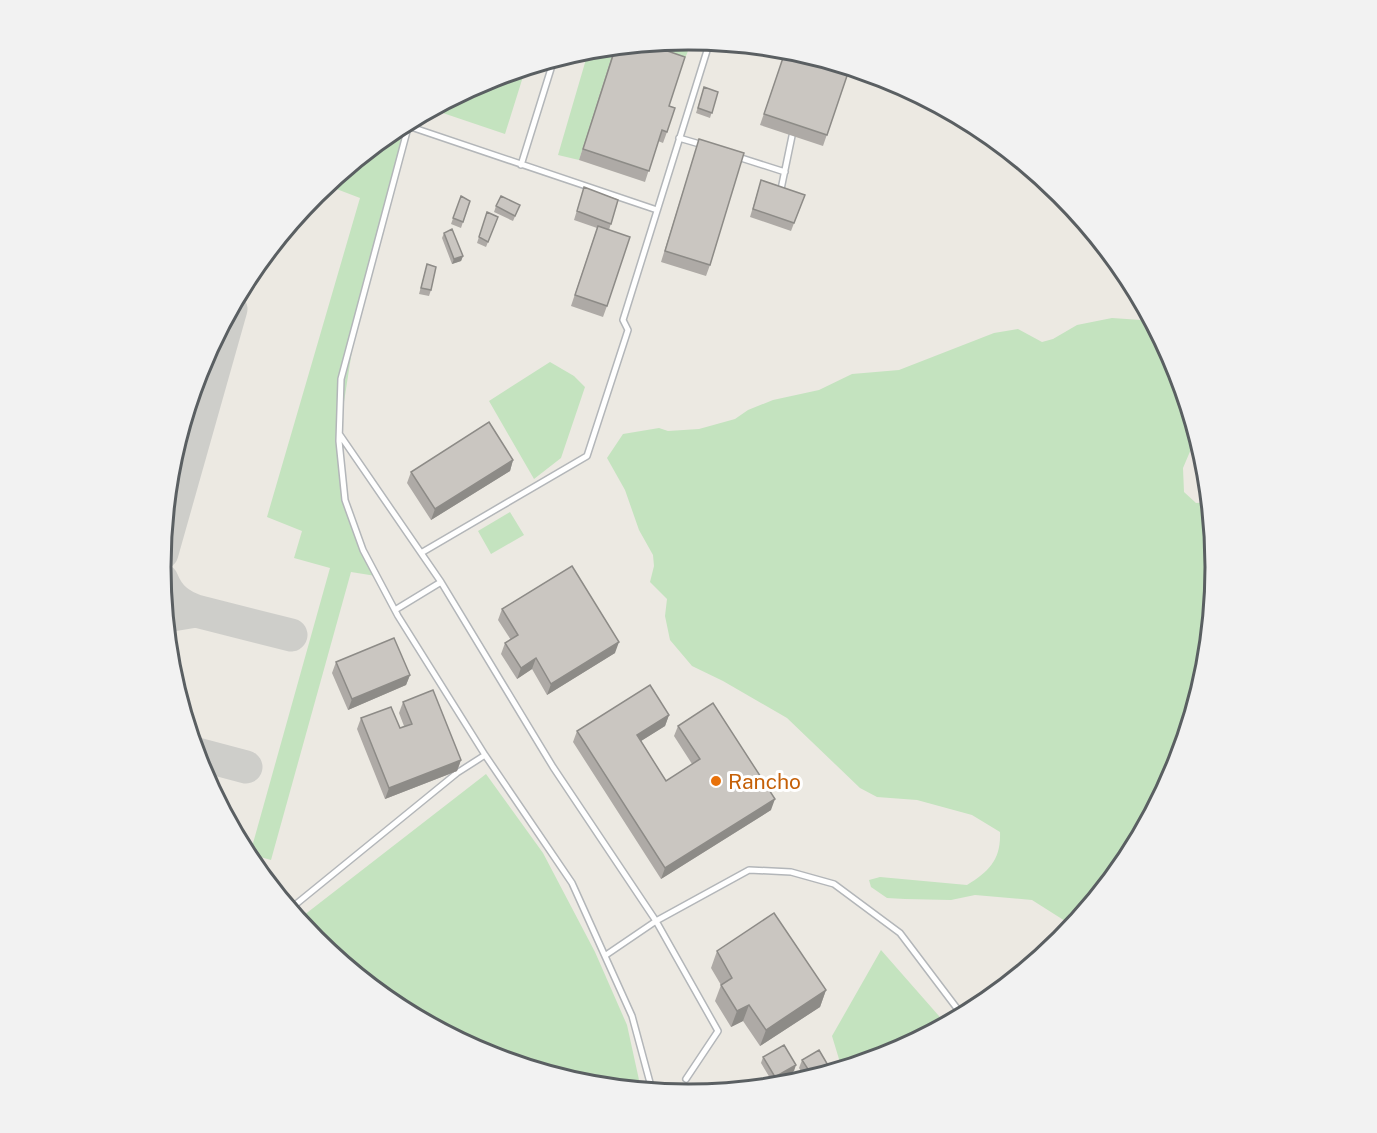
<svg xmlns="http://www.w3.org/2000/svg" width="1377" height="1133" viewBox="0 0 1377 1133" font-family="'Public Sans',sans-serif">
<style>
.green{fill:#c4e3bf}
.lines{fill:none;stroke-linecap:round;stroke-linejoin:round}
.taxiway{stroke:#cececa;stroke-width:33}
.lane-casing{stroke:#b3b6b9;stroke-width:8}
.lane{stroke:#fff;stroke-width:5}
.wall{fill:#aeaaa6}
.shaded-wall{fill:#8d8b87}
.building{fill:#cac6c1;stroke:#8d8b87;stroke-width:1.5}
.food-dot{fill:#e8710a;stroke:#fff;stroke-width:2}
.labels{text-anchor:middle;dominant-baseline:central;stroke-width:6;stroke-linejoin:round;paint-order:stroke}
.food-label{font-size:21px;fill:#c56008;stroke:#fff;text-anchor:start}
.rim{fill:none;stroke:#5a5f62;stroke-width:3}
</style>
<rect width="100%" height="100%" fill="#ece9e2"/>
<path class="green" d="M693,39L681,68L615,47L579,160L558,155L589,49L658,42L676,48L678,40Z
M526,67L505,134L431,109L487,79Z
M406,122L360,299L339,434L345,500L376,576L351,572L271,860L250,854L330,568L294,558L302,531L267,517L360,198L326,185Z
M1149,315L1176,365L1197,435L1183,468L1184,492L1196,503L1210,502L1216,567L1206,670L1176,769L1127,860L1073,926L1032,900L975,895L951,900L905,899L887,898L871,887L869,880L880,877L967,885C989,871 1001,860 1000,832L972,815L917,800L877,797L860,788L787,718L723,681L692,666L670,640L665,616L667,599L650,582L654,566L653,555L639,530L625,490L607,458L623,434L659,428L668,431L699,429L735,419L748,410L773,400L819,390L852,374L899,370L994,333L1018,329L1042,342L1053,339L1077,325L1112,318L1141,320Z
M550,362L574,376L585,387L561,458L534,479L489,401Z
M510,512L524,535L491,554L478,531Z
M486,774L543,853L595,952L627,1025L641,1089L585,1084L486,1054L395,1005L315,939L299,919Z
M881,950L946,1024L890,1054L842,1069L832,1036Z"/>
<g class="lines">
<path class="taxiway" d="M162,553L231,309
M162,580C169,597 179,605 196,611
M166,616L196,611L291,635
M197,754L246,767"/>
<defs>
<path id="lane" d="M410,120L341,379L339,441L345,500L363,550L398,616L485,755L572,883L632,1016L652,1090
M408,126L657,210
M679,138L703,145
M738,157L785,172
M521,165L554,59
M780,194L792,136
M340,435L441,582L395,610
M421,553L587,456L628,330L623,320L710,41
M441,582L553,767L656,921L718,1031L686,1079
M290,909L457,773L485,755
M606,955L656,921L749,870L791,872L834,884L900,933L962,1015"/>
</defs>
<use href="#lane" class="lane-casing"/>
<use href="#lane" class="lane"/>
</g>
<path class="wall" d="M678,40L675,49L656,42Z
M615,46L669,106L667,132L663,143L658,141L645,182L579,160Z
M786,49L850,67L823,146L760,125Z
M704,87L718,92L710,118L696,113Z
M699,139L710,265L706,276L661,262Z
M761,180L805,195L791,231L750,217Z
M584,187L618,200L609,230L607,306L603,317L571,306L597,228L574,220Z
M461,196L470,201L461,228L451,224Z
M520,205L513,221L494,212L496,206Z
M487,212L498,217L486,247L477,243Z
M444,233L463,256L461,261L452,264L442,238Z
M427,264L431,290L429,296L419,294Z
M513,460L510,471L431,520L407,483L411,472Z
M502,609L615,653L547,695L532,669L517,679L501,654L505,643L511,640L498,620Z
M336,662L410,675L406,685L348,710L332,673Z
M403,702L461,760L457,771L385,799L357,729L361,718L400,728L404,726L399,713Z
M669,715L665,726L641,741L666,781L692,764L674,736L678,726L771,810L661,879L573,742L577,731Z
M717,951L826,990L820,1007L760,1046L743,1021L731,1027L715,1001L721,985L711,968Z
M763,1057L794,1071L773,1083L761,1063Z
M802,1060L832,1072L806,1079L799,1068Z"/>
<path class="shaded-wall" d="M463,256L461,261L452,264L454,259Z
M513,460L510,471L431,520L435,509Z
M619,642L615,653L547,695L551,684Z
M536,658L532,669L517,679L521,668Z
M410,675L406,685L348,710L352,699Z
M669,715L665,726L633,746L637,735Z
M461,760L457,771L385,799L389,788Z
M775,799L771,810L661,879L665,868Z
M826,990L820,1007L760,1046L766,1030Z
M749,1005L743,1021L731,1027L737,1011Z
M796,1065L794,1071L773,1083L775,1077Z"/>
<path class="building" d="M644,43L685,57L669,106L675,108L667,132L662,130L649,171L583,149L616,46Z
M786,49H792L850,67L827,135L764,114Z
M704,87L718,92L712,113L698,108Z
M699,139L744,153L710,265L665,251Z
M761,180L805,195L794,223L753,209Z
M584,187L618,200L611,224L577,211Z
M461,196L470,201L463,222L453,218Z
M501,196L520,205L515,216L496,206Z
M487,212L498,217L488,242L479,237Z
M598,226L630,237L607,306L575,295Z
M452,229L463,256L454,259L444,233Z
M427,264L436,267L431,290L421,288Z
M489,422L513,460L435,509L411,472Z
M572,566L619,642L551,684L536,658L521,668L505,643L518,635L502,609Z
M394,638L410,675L352,699L336,662Z
M650,685L669,715L637,735L666,781L700,759L678,726L713,703L775,799L665,868L577,731Z
M433,690L461,760L389,788L361,718L391,707L400,728L412,724L403,702Z
M774,913L826,990L766,1030L749,1005L737,1011L721,985L732,978L717,951Z
M784,1045L796,1065L775,1077L763,1057Z
M819,1050L832,1072L813,1077L802,1060Z"/>
<circle class="food-dot" cx="716" cy="781" r="6"/>
<g class="labels">
<g class="food-label">
<text x="728" y="781">Rancho</text>
</g>
</g>
<path d="M0 0H1377V1133H0ZM171 567a517 517 0 1 1 1034 0a517 517 0 1 1-1034 0Z" fill="#f2f2f2" fill-rule="evenodd"/>
<path class="rim" d="M171 567a517 517 0 1 1 1034 0a517 517 0 1 1-1034 0Z"/>
</svg>
